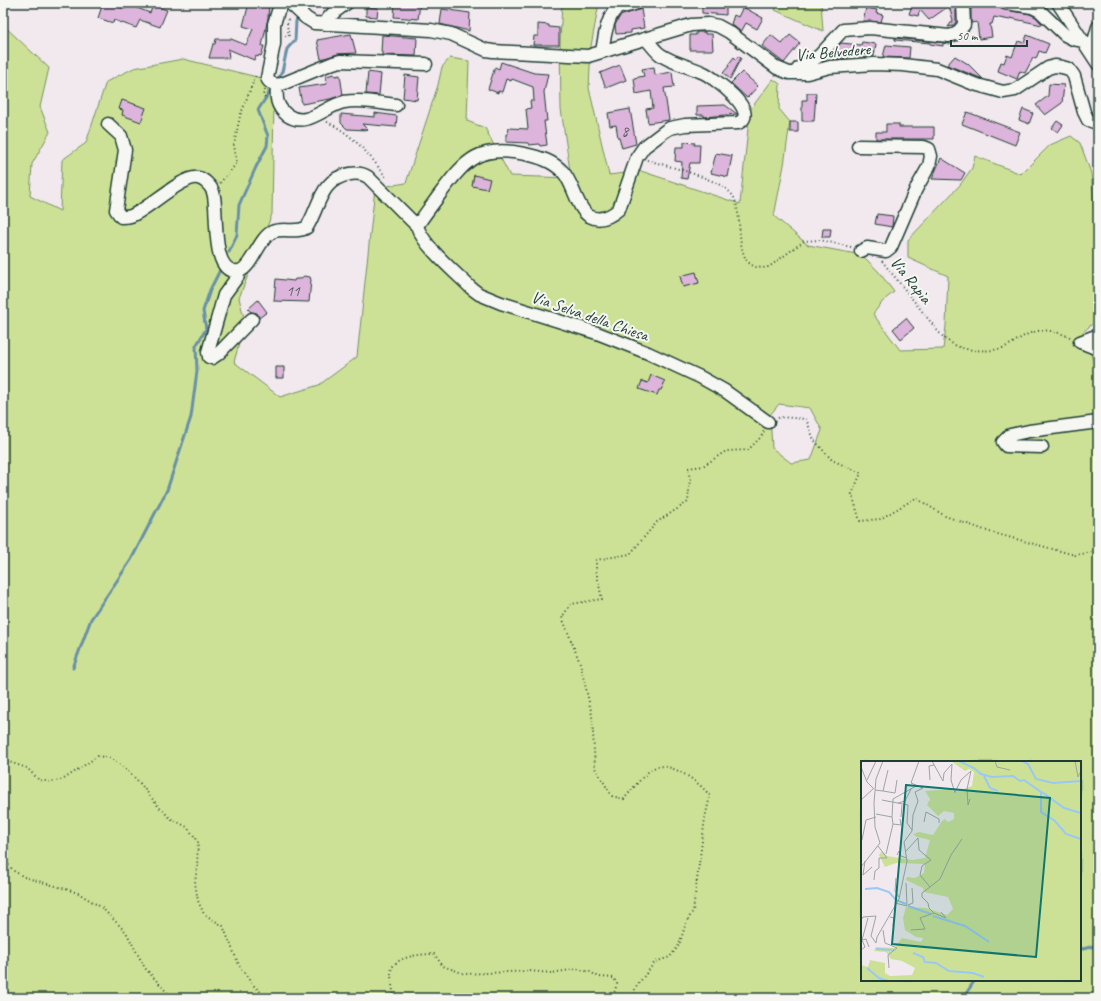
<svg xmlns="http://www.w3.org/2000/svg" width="1101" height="1001" viewBox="0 0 1101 1001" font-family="Caveat,sans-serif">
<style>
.green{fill:#cde196;stroke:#768f65;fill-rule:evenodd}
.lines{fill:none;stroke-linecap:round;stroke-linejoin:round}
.stream{stroke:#6890a7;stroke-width:3}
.building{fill:#ddb4db;stroke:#1f3d34}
.minor-casing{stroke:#1f3d34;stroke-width:15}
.path{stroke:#1f3d34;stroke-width:2;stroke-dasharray:1 3;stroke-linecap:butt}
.minor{stroke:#f6f6f2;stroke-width:12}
.minor-bridge-casing{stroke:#1f3d34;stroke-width:15;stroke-linecap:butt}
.minor-bridge{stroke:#f6f6f2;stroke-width:12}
.labels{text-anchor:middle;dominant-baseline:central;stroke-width:4;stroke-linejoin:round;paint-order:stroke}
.number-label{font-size:15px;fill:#4e5b5e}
.street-label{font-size:17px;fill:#1f3d34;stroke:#f6f6f2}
.inset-river{fill:none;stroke:#99c8f4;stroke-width:2}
.inset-road{fill:none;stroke:#9da4a3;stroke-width:1}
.view{fill:#0f766e;fill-opacity:0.15;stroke:#0f766e;stroke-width:2}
.inset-edge{fill:none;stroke:#1f3d34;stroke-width:2}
</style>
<rect width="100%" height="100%" fill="#f1e9ed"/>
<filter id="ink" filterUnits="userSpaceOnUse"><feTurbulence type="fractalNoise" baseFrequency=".025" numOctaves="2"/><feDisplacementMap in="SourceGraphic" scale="8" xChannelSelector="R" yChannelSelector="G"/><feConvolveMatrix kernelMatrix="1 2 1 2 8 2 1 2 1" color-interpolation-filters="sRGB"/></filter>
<g filter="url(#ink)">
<path class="green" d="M562,3H599L591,46L589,88L609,175L641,171L740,204L750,110L773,79L780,84L779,109L790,122L784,165L774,216L808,245L862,255L878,271L894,292L884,300L873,314L900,350L943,349L946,326L948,276L908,258V240L960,185L972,168L975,156L1021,174L1050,145L1071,136L1080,143L1091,173L1098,241V319L1083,332L1098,375V998H3V25L49,68L40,107L50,132L32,164L30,196L60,211L62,160L86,143L106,82L134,68L183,59L261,78L274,103L272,214L239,298L245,322L234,362L280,397L319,385L357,357L375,188L406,183L438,85L442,67L450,58L469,61L467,121L485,128L510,176L571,178L561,109L560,41ZM779,404L810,408L822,430L811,460L791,463L772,448L770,415ZM862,762H1080V980H862Z
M778,3H821L823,31L775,10Z"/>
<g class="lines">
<path class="stream" d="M302,10L305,5L310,3
M276,82L282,72L287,49L295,40L296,21L300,15
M229,252L237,235L239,205L256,167L267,146L268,136L258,110L273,87
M73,668L91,619L131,560L167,490L191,417L197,371L196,346L206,329L203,311L210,290L221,268
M1080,948L1083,949L1098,945
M963,998L975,980"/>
</g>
<path class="building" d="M103,3H108L125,9L127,4L150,13L153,5L167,10L160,27L140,20L136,28L114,20L113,23L98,18Z
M249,3H269L268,18L262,46H264L261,56L259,55L258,57L256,56L254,60L228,49L229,58H209L213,44H215L216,39H231L246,45L253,29L243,26Z
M395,3H420L418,19L394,17Z
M913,3H956V22L953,26L948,27L953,20L949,6L929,20L920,10L918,16L909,14Z
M971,3H999L1001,9L1004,10L1030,14L1036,17L1042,24V25L1010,18V20L994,17L992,24H990L992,37L979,39L977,22L971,23Z
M702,4L726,5V15L702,13Z
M366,7L378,8L377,17L366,16Z
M743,7L763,18L757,29L746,23L741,32L731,24L734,15L738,17Z
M866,8L877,10L876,13L883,15L881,22L863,21Z
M442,9L470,13L469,31L440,24Z
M641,9L644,28L631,30V33L616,34L615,25L620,16Z
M538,24L549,25V27L559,28V45H533L534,36H538Z
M696,32H705V34H712L713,50H690V35H696Z
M351,34L356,53L338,54L321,59L317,40Z
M382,35L417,38L416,56L382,55V52H381Z
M771,35L782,44L790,35L800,43L784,63L762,46Z
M1027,35L1049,44L1045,53L1039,51L1036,59L1033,58L1025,73L1020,71L1017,79L998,71L1001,62L1004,63L1007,55L1012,57L1018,41L1024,43Z
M895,38L948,43H950V44L943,43V46L930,44V43L895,40Z
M862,42L876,44L874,56L848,52V58L830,59L831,54L841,43L861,45Z
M886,45L910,47L909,58L883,57Z
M738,56L741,58L730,79L723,73L729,66L728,65L734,57L736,59Z
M955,56L968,64L983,79L947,65Z
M501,62L534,73L548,74L544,92L547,121H544L547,145L540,146L539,144L529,145L528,143L506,142V134H508L509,128L528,129L526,109L531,108L530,101H534L533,87L512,79L511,81L506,79L502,92L498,91V93L488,89L495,67L499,69Z
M620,65L626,80L606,88L600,73Z
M654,67L655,75L672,72L674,87L664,88L669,120L648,123L646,109L653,108L651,91L636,94L634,78L644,76L642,69Z
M368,72L381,74L379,95L366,94Z
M742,72L758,86L747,98L731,83Z
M334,74L335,76L340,75L343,95L330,99L302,104L299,88L327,84L326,76Z
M405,75L419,77L417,100L403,98Z
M1049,84L1064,85L1062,103L1045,115L1036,105L1048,96Z
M807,93H816L814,121H802V100H807Z
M122,100L146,108L141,122L122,115L123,110L119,109Z
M725,105L737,114L704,117V115H697V106Z
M630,109L636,144L622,148L619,138H618L616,125L610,126L608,113Z
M1023,109L1033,113L1029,124L1019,120Z
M967,112L1020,132L1015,145L962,124Z
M375,113L397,116L396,127L362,124L368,130L347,129L341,123V114L375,117Z
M1057,121L1063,125L1058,132L1052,128Z
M790,122H798V132H790Z
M886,124H899V127H934V139H876V132H886Z
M684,142L695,143L694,145H700L699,163H690L687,179L681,178L682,162L675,161L676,147H684Z
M716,153L732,156L728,177L711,173Z
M941,158L965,173L961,180L932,179Z
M474,175L490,179L487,189L472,186Z
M877,214L893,216L892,227L875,224Z
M823,229H831L830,237H822Z
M696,272L699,283L683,287L680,276Z
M304,276L310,277L311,280L309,302L274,301L276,279L294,281L295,279H300Z
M258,300L267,312L259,318L257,313L251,312L248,309Z
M906,318L914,328L901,339L893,329Z
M276,367H284V378H276Z
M651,375L665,381L661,390H659L657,395L639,389L642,381L648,383Z"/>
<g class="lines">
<defs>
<path id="minor" d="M283,3L278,11L274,24V44L267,78C269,84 276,85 282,84L333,63L340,61L426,64
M1006,3L1032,7L1040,11L1065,35L1073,39L1084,41
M1058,3L1098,64
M306,18L314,23L431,30L451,34L486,50L493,51L588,56L691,25L708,24L718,26L729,32L777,68L789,73H807L830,67L874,64L903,65L937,69L974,84L1003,92L1015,90L1048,68L1055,66L1062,67L1069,69L1074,76L1084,112L1088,120L1094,122L1098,121
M325,24C329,14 339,9 347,3
M602,52C604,40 607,14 618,8C624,6 631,6 637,3
M1091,52L1098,27
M795,73L799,68L819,56L843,30L870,28L949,36L956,34L964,25L963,3
M277,85C276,98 276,106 287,115C307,129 325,106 344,102C361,99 380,103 396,105
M108,124L121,136L125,150L116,210L121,217C125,217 130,217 133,215C148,209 183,175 198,178C204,179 211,186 213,192C219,208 209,276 239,271C251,269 259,238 272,232C283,227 297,234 307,227C320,206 320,179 350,174C357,173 362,173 368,177L417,226C424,215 432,205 440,194C466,159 480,144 525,154C539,157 553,161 563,172C573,182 577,209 589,216C600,222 610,217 619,209L637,157L644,147L665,131L670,128L685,125L738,123C762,113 714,78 704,73C690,66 674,64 661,55C655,51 651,44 646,39
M858,146L924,147L929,149L931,156L929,166L916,189L891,247L886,251L867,248L861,251
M417,226C424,247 455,272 471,288L479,294L501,303L597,333L648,353L700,377L725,391L768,422
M239,271L238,276L224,295L208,352L209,357L212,358L218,354L252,319
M1080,342L1098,349
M1080,342L1098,335
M1042,447L1006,446L1003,442L1010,435L1029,431L1098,422"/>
</defs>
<use href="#minor" class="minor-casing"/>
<path class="path" d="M285,36H289L287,25L288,19
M265,90L263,95L266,100
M327,122C353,134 372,157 387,179
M647,160C667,166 723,179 733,196C746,217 729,275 769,267L804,241L820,240L851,247
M220,183L237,163L234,145L240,116L256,75
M882,261L941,335C947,340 954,346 962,348C973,351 994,352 1005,347C1016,342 1025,333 1038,331C1049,329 1060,333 1070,337
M778,418L780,417L806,419L814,440L832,460L861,473L852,494L860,521L880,519L916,498L945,516L990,532L1075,555L1098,551
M3,760L27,768L39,780L51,782L64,779L98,756L110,758L122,766L139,782L158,806L170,818L187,827L198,841L197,867L195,883L198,901L204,914L223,926L239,965L252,984L267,998
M3,859L14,871L24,877L66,889L78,893L101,907L126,932L145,968L172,998
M394,998C393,990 391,981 391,973C391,956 422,954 434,954L443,966L465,974L529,971L552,973L576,969L590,972L599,977L614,978L617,984L614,993L620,997L621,998
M634,998L635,988L655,962L670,957L679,945L686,923L693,911L705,818L710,796C701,783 667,758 652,769C643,775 631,791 624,799L612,796L595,768L592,715L580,663L562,617L571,604L602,599L596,571V560L630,554L657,522L688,502L690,479L688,468L703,466L726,451L748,450L761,437L764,431"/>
<use href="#minor" class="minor"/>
<defs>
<path id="minor-bridge" d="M292,5L306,18"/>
</defs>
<use href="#minor-bridge" class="minor-bridge-casing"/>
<use href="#minor-bridge" class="minor-bridge"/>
</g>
</g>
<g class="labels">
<g class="number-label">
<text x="625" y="131">8</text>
<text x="293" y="291">11</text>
</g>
<g class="street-label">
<text transform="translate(833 52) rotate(-5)">Via Belvedere</text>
<text transform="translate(911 280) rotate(51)">Via Rapìa</text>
<text transform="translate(590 316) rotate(19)">Via Selva della Chiesa</text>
</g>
</g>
<g transform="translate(861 761)">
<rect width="220" height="220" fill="#f1e9ed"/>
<path d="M90,0H220V220H0V204L7,206L9,199L24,202V212L29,215L51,214L54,207L41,200L30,198L25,191L13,190L15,186L33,187L41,177L60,181L62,177L55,176L44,169L42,157L45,146L65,147L86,154L92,148L87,136L63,131L62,127L45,119L46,116L54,117L63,112L64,103L35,102L24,106L18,94L21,90L26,95L51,99L64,97L69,79L56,76L52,73L58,71L72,74L81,60L84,58L87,61L93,58V52L83,50L77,55L66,44L69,38L64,30L90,28L93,31L111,25L113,11L108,8L104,10Z" fill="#cde196"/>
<path class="inset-river" d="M98,0L113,7L120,13L131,16L152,15L159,20L163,19L180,31V51L194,60L205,73L220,78M161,0L167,3L175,18L192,22L220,20M123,15L129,27L137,30M181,31L203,47L220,52M4,128L16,127L28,131L35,139L45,143M47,145L70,153M72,155L104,165L128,181M15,188L33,189M52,192L62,196L64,201L75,202L88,210L112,212L123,216M6,207L18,217L27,220"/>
<path class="inset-road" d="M71,0L82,20L83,12L91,3L90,19L94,32M134,0L136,6L149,9M214,0L217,16L220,10M0,6L6,21L12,27M6,19L15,0M69,19L68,5L73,4M14,29L22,30L27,9M22,30L34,32L36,19M94,31L100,19L110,10L106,28L107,44L109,38M0,39L13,27M21,39L47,44L46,62L51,69M37,42L44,40L50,28M15,53L31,56L32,38L55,25M31,56L32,63L40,64L39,58M40,56L41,44M63,61L65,51L78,58V62M1,79L5,59L15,56M45,90L57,77L58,89L70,99L61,105L59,114L69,126L61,132V136L67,142L68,147L73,152L59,157L64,168L50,169M25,93L32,63M36,94L38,90L40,95L46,97M4,100L2,114L11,106M0,106L19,82L14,66L13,42L15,18L22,0M35,117L34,130L38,136M13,119L14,110L18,107V97H26L17,85M69,126L79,118L90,94L101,78M34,142L46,145L45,122M47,144L52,142L51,127M73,152L85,157L80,151M29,156L33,157L32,165M0,159L2,156L15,155L10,175L15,182L16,176L38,138L46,100L43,81L51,70L52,54L57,40L54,31L62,27L50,22L58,0M22,169L24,182L36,187L27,194L28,207M1,179L5,178L8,186M0,189L4,186L1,179L7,157"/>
<path class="view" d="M45,24L189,37L175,196L31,183Z"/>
<rect width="220" height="220" class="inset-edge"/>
</g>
<rect width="1101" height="1001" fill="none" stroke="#f6f6f2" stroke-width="16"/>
<rect x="8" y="8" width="1085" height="985" fill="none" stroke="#1f3d34" stroke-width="1.5" filter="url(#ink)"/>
<path d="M951 40v6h76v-6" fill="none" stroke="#1f3d34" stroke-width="2"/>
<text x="957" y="40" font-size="12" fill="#1f3d34" stroke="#f6f6f2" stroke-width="3" paint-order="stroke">50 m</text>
</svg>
